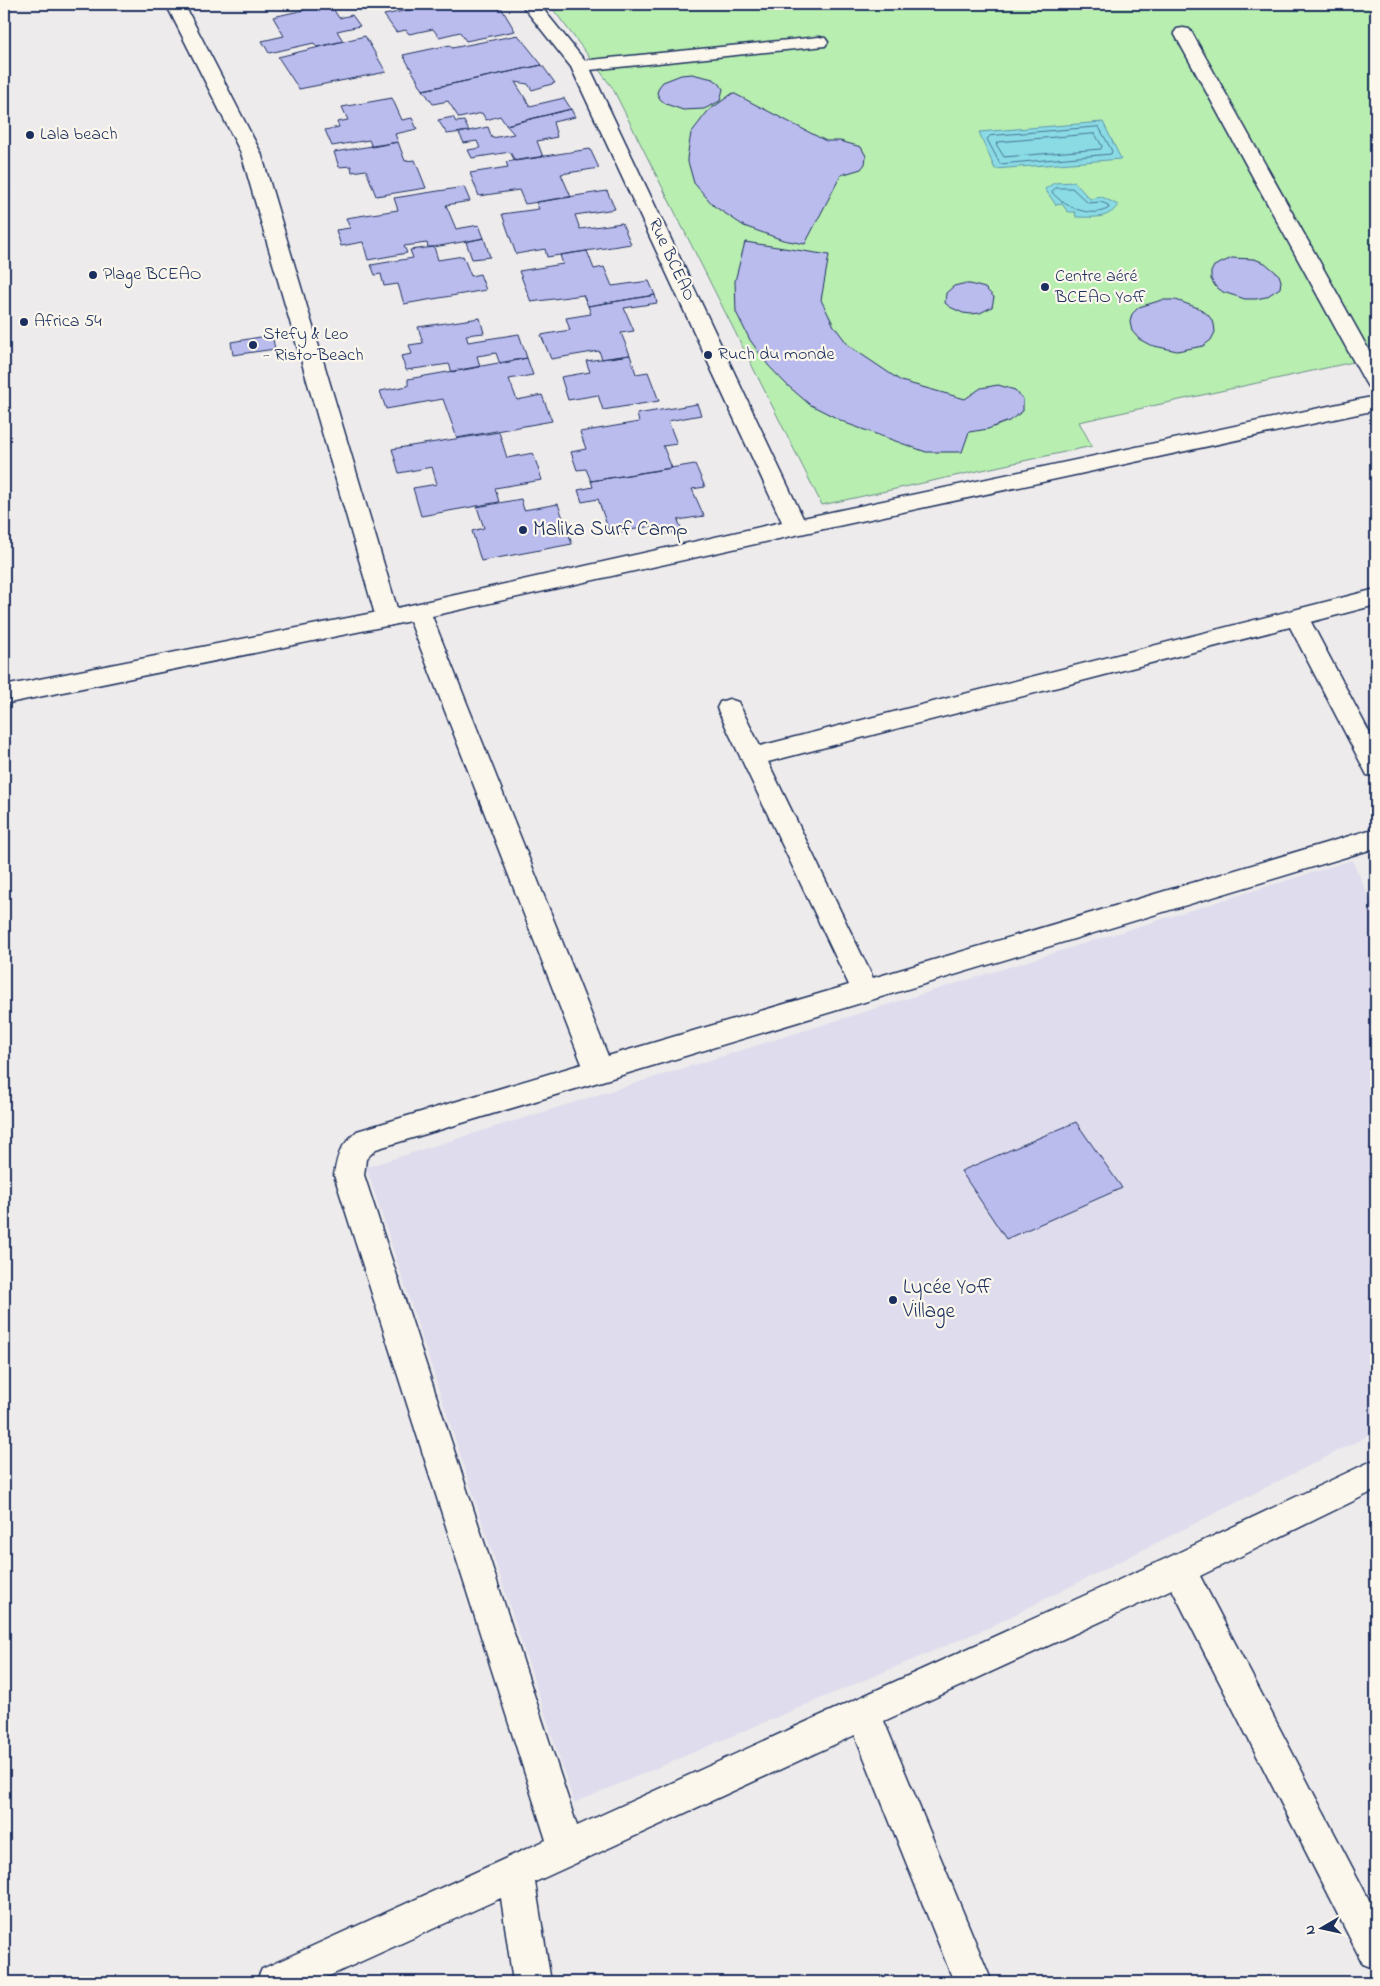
<svg xmlns="http://www.w3.org/2000/svg" width="1380" height="1986" viewBox="0 0 1380 1986" font-family="'Indie Flower',sans-serif">
<style>
.built{fill:#dfdded}
.green{fill:#b8eeb0;stroke:#6a8e87}
.water{fill:#8adbe4;stroke:#5e96ae}
.lines{fill:none;stroke-linecap:round;stroke-linejoin:round}
.shore{stroke:#477494;stroke-width:1}
.building{fill:#bbbcee;stroke:#1b2f5e}
.lane-casing{stroke:#1b2f5e;stroke-width:3}
.street-casing{stroke:#1b2f5e;stroke-width:3}
.lane{fill:#fbf7ec;fill-rule:evenodd}
.street{fill:#fbf7ec;fill-rule:evenodd}
.poi-dot{fill:#1b2f5e;stroke:#fbf7ec;stroke-width:2}
.labels{text-anchor:middle;dominant-baseline:central;stroke-width:4.5;stroke-linejoin:round;paint-order:stroke}
.far-poi-label{font-size:18px;fill:#1b2f5e;stroke:#fbf7ec;text-anchor:start}
.far-street-label{font-size:18px;fill:#1b2f5e;stroke:#fbf7ec}
.poi-label{font-size:21px;fill:#1b2f5e;stroke:#fbf7ec;text-anchor:start}
</style>
<rect width="100%" height="100%" fill="#eeebec"/>
<filter id="ink" filterUnits="userSpaceOnUse"><feTurbulence type="fractalNoise" baseFrequency=".02" numOctaves="2"/><feDisplacementMap in="SourceGraphic" scale="10" xChannelSelector="R" yChannelSelector="G"/><feConvolveMatrix kernelMatrix="1 2 1 2 8 2 1 2 1" color-interpolation-filters="sRGB"/></filter>
<g filter="url(#ink)">
<path class="built" d="M1352,860L1376,911V1432L990,1627L574,1803L366,1167Z"/>
<path class="green" d="M549,4H1376V357L1079,422L1092,446L822,505L612,87Z"/>
<path class="water" d="M1103,122L1121,159L995,169L979,132Z
M1074,182L1090,199L1102,197L1118,205C1108,220 1092,217 1076,217L1075,212H1068L1062,204L1056,205L1045,189L1054,183Z"/>
<g class="lines">
<path class="shore" d="M1099,127L1112,151L1111,154L1000,164L987,139L990,136Z
M1095,134L1102,146L1101,149L1004,157L996,144L999,142Z
M1056,188H1072L1088,203L1101,202L1108,205L1109,208C1092,219 1063,207 1052,192Z"/>
</g>
<path class="building" d="M330,4L339,18L352,15L360,26L337,31L343,41L317,47L314,43L269,53L262,41L284,36L273,17Z
M372,4H399L376,9Z
M404,4H437L409,10Z
M437,4H499L515,31L466,41L460,32L439,37L433,29L409,34L406,30L396,32L384,15Z
M518,35L542,65L423,90L403,55L450,45L452,48Z
M365,36L386,72L299,89L278,57Z
M542,65L555,83L532,90L528,84L515,82L530,106L564,98L571,109L506,125L500,116L486,120L482,113L459,118L448,101L433,104L423,90Z
M692,74L713,79L719,83L723,89L720,101L704,109L683,110L666,104L660,99L657,93L659,87L663,82L681,75Z
M733,93L826,141H840L861,147L866,156L865,164L861,169L841,175L805,244L783,240L744,226L714,206L694,183L687,158L691,133L708,111Z
M392,98L402,120L412,118L417,129L395,134L398,142L372,147L369,140L332,146L325,130L339,127L337,122L348,120L342,107Z
M571,109L575,117L553,122L557,137L537,141L543,157L515,161L510,152L472,158L468,150L480,148L477,141L464,143L459,133L488,127L492,138L514,134L506,125Z
M453,117L456,122L464,121L469,131L447,134L438,120Z
M398,142L405,161L415,160L426,188L376,196L366,170L352,172L351,166L339,167L334,152Z
M590,149L599,168L561,174L571,197L525,204L519,190L479,196L470,173L508,167L506,162Z
M4,180H8L10,194L4,195Z
M464,187L470,201L446,205L456,229L479,225L484,238L434,247H428L427,243L404,246L407,253L368,260L363,242L341,246L336,230L350,228L346,218L398,210L394,198Z
M607,191L615,209L575,215L580,229L622,223L631,244L547,257L545,249L516,254L502,214L539,209L536,202Z
M484,238L490,257L472,259L466,242Z
M745,242L829,255L821,300L834,326L849,346L901,381L965,399L981,388L998,385L1015,390L1023,399V411L1009,421L988,429L969,432L962,452H926L848,424L809,404L786,384L768,365L750,340L736,312L735,281Z
M434,247L438,260L463,256L471,276L480,274L486,290L404,304L398,284L384,286L381,274L375,275L371,265L413,258L410,250Z
M587,251L594,269L604,267L612,286L649,281L655,295L588,306L583,295L531,302L519,271L563,264L560,255Z
M1232,258L1254,259L1265,263L1279,275L1281,281L1280,288L1266,297L1256,299H1245L1223,292L1215,286L1211,279V272L1214,266Z
M962,284H970L985,288L994,297L992,307L980,313L971,314L963,313L950,307L945,303L946,293L954,286Z
M655,295L657,303L624,308L634,331L621,333L630,355L602,359L599,351L551,359L541,335L570,330L566,318L591,314L588,306Z
M1162,300H1176L1201,309L1209,316L1214,324L1215,332L1211,340L1203,346L1177,351L1150,345L1139,339L1132,331L1130,322L1132,314L1139,307Z
M480,318L484,333L466,335L468,342L519,334L527,358L500,364L496,353L477,356L480,367L452,372L449,364L406,370L401,356L412,354L409,345L423,343L418,327Z
M272,335L275,349L233,355L231,342Z
M630,355L636,374L648,372L659,401L603,410L598,395L568,400L561,377L590,372L586,361Z
M527,358L533,375L509,379L517,400L542,395L552,421L457,438L443,399L386,409L380,391L408,386V379Z
M697,404L701,415L668,421L677,444L663,446L672,468L591,481L586,469L577,470L571,452L586,449L580,432L639,422L637,414Z
M499,432L507,458L533,453L542,480L495,488L499,502L421,516L413,488L437,484L432,467L399,473L392,449Z
M695,464L705,487L692,489L704,516L678,520L682,531L660,535L657,525L610,534L598,499L582,502L578,490L593,487L591,481Z
M521,499L524,510L558,504L572,544L481,561L472,531L484,528L477,507Z
M1076,1122L1122,1188L1006,1239L961,1171Z"/>
<g class="lines">
<defs>
<path id="lane" d="M1183,28L1189,29L1192,33L1376,363V389L1368,387L1365,382L1174,33L1177,29Z
M819,37L825,38L828,42L825,46L580,71L574,70L571,66L574,62L580,61Z
M388,610L396,612L400,618L396,624L4,704V686Z"/>
<path id="street" d="M166,4H184L261,153L397,608L782,522L571,67L521,4H539L589,66L803,518L1376,396V410L796,535L432,616L608,1056L849,985L717,708L720,702L729,699L738,702L760,746L1376,589V605L1311,622L1376,745V777L1367,775L1290,627L768,762L873,978L1376,828V848L376,1149L366,1159L364,1175L577,1826L1167,1558L1376,1459V1490L1200,1576L1376,1913V1969L1363,1964L1172,1589L884,1721L992,1982H954L855,1735L535,1882L551,1982H513L501,1898L316,1982H256L262,1969L546,1840L334,1175C338,1152 340,1147 357,1131L582,1064L410,621L388,626L380,624L376,618L241,153Z"/>
</defs>
<use href="#lane" class="lane-casing"/>
<use href="#street" class="street-casing"/>
<use href="#lane" class="lane"/>
<use href="#street" class="street"/>
</g>
</g>
<g class="poi-dot">
<circle cx="30" cy="135" r="5"/>
<circle cx="93" cy="275" r="5"/>
<circle cx="1045" cy="287" r="5"/>
<circle cx="24" cy="322" r="5"/>
<circle cx="253" cy="345" r="5"/>
<circle cx="708" cy="355" r="5"/>
<circle cx="523" cy="530" r="5"/>
<circle cx="893" cy="1300" r="5"/>
</g>
<g class="labels">
<g class="far-poi-label">
<text x="40" y="135">Lala beach</text>
<text x="103" y="275">Plage BCEAO</text>
<text x="1055" y="277">Centre aéré<tspan x="1055" dy="21">BCEAO Yoff</tspan></text>
<text x="34" y="322">Africa 54</text>
<text x="263" y="335">Stefy &amp; Leo<tspan x="263" dy="21">- Risto–Beach</tspan></text>
<text x="718" y="355">Ruch du monde</text>
</g>
<g class="far-street-label">
<text transform="translate(671 260) rotate(65)">Rue BCEAO</text>
</g>
<g class="poi-label">
<text x="533" y="530">Malika Surf Camp</text>
<text x="903" y="1288">Lycée Yoff<tspan x="903" dy="24">Village</tspan></text>
</g>
</g>
<rect width="1380" height="1986" fill="none" stroke="#fbf7ec" stroke-width="20"/>
<rect x="10" y="10" width="1360" height="1966" fill="none" stroke="#1b2f5e" stroke-width="2" filter="url(#ink)"/>
<g transform="translate(1322 1928) rotate(261)" stroke="#fbf7ec" stroke-width="4" paint-order="stroke">
<path d="M0-4L9 19L0 12L-9 19Z" fill="#1b2f5e"/>
<text y="-8" font-size="14" font-weight="bold" text-anchor="middle" fill="#1b2f5e">N</text>
</g>
</svg>
